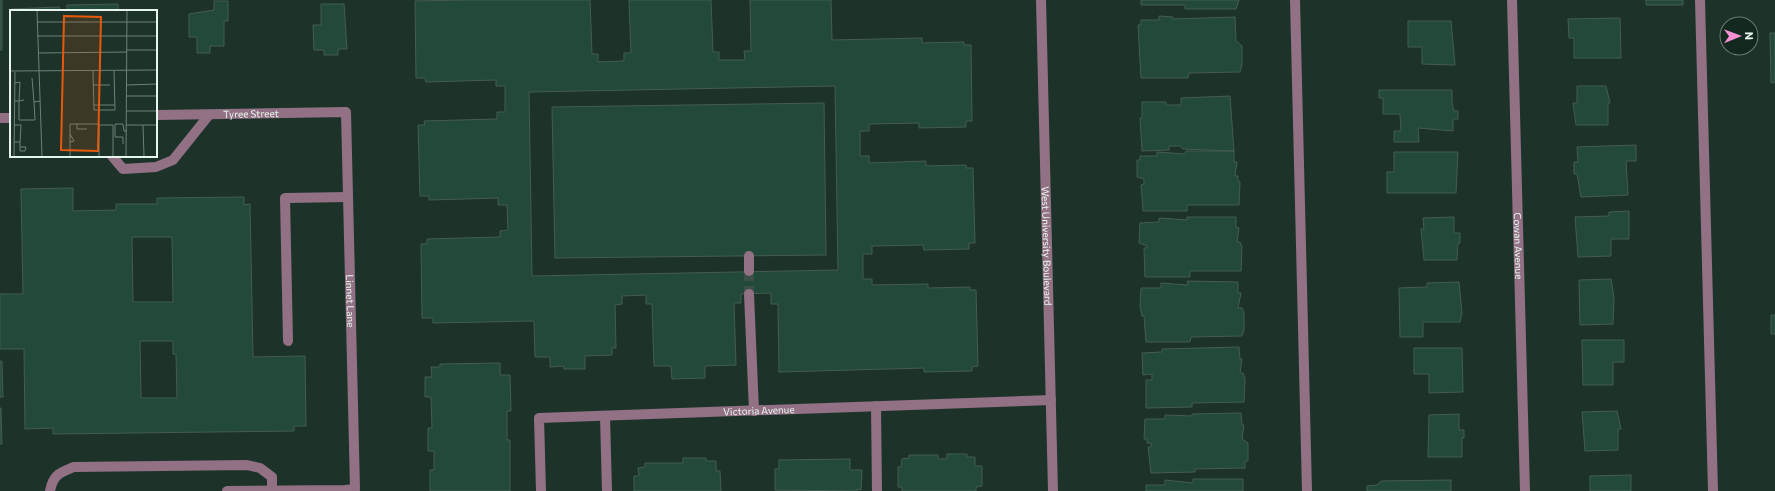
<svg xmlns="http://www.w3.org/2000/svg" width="1775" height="491" viewBox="0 0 1775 491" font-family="Commissioner,sans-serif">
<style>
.building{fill:#23493a;stroke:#455c52;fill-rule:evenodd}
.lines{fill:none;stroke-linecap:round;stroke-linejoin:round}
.minor-tunnel{stroke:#3b5047;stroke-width:10;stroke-dasharray:10 5;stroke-linecap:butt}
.minor{stroke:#927185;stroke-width:10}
.labels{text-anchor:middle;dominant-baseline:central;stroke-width:4;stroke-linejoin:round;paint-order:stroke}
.street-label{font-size:10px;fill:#e7f5ee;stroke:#132920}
.inset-road{fill:none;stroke:#6e8178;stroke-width:1}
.view{fill:#e8590c;fill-opacity:0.15;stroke:#e8590c;stroke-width:2}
.inset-edge{fill:none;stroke:#e7f5ee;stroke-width:2}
</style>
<rect width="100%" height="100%" fill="#1d332a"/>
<path class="building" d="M0,0H2V50H0Z
M466,0H590L592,54H598V62L624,61V53H631L629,0H711L713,52H719V60H745L744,51H751L750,0H831L832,40L922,38V43L964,42V45H971L972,121H966V127L919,128V123L869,124V131H860V156H869V163L926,161V166L966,165V168H973L975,243H969V249L924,250L923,245L872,246V254H863V279H872V285L928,284V288L970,287V290H976L978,366L972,367V371L924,372V368L779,372L778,304H771V293L741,294V303H734L736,365L705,366V378L672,379L671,366H654L652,304H646V295L622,296V304L615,305L616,348H612V355L585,356V369H564V366L550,367V357H535L534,321L433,323V318H422L421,244H427V239L500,237V231L508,230L507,205H498V198L429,200V196H420L418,125H425L424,121L497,119V112H505V86H496V80L426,82L425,78H416L415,1ZM835,86L838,270L532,276L529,92Z
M1141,0H1239L1236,9H1185V5H1141Z
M1646,0H1683V5H1646Z
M214,1H228V21H224V46H210V53H197V37H189V14L214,10Z
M118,4V11H67V5Z
M321,4H344L347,49H338V55H324V50H314L313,25H321Z
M59,7L60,11H11V9Z
M1159,16L1173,17V19L1235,17L1236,41L1242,46V64L1240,72L1189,73L1188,78H1141L1138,25H1141V20H1159Z
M1620,18L1621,58H1574V38H1569L1568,19Z
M1408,21H1451L1455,65L1422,64V47H1408Z
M1770,33H1775V82L1771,83Z
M1577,86H1606L1610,103H1608V125H1576L1573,103H1577Z
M1379,90H1452V103L1454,111H1458V119H1453V131L1418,128L1419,142H1394V131H1401L1400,114H1383V98H1379Z
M1230,96L1234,151L1183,149L1180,146H1169V150L1142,151L1140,118H1142V102H1166V105H1181V98Z
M824,103L826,255L555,258L552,107Z
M1636,145V161H1626L1628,195L1581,197L1577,174H1574V162H1578L1577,147Z
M1186,151H1234V162H1237L1235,176H1238V181L1240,182L1239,205H1187V211H1143L1141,185L1144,184V179L1137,177V160H1140V156H1157V152L1185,154Z
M1394,152H1458L1456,193H1387V172H1394Z
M73,188V211L116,210V204H157V198L244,197V205L250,204L253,357L305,356L306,426H294V431L53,434V428L25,429L24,349H0V294H23L21,189ZM132,237H172L173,302H133ZM140,341H173V354H176L177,398H141Z
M1629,211V239H1611V256L1578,257L1575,217L1609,216V212Z
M1187,217H1236V227L1239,228L1237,242H1240L1242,247L1241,271H1190V277H1145L1144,248H1147V246L1139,243L1140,223L1159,222V218L1187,220Z
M1454,217V233H1460V243H1458L1457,260H1424L1421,229H1424L1423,218Z
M1611,279L1614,298L1613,324L1580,325L1579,280Z
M1187,281L1238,282V293H1241L1238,308H1242L1244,313V330L1242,336L1191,337L1190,342H1146L1144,316H1142L1140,307L1141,288H1161V283L1188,285Z
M1459,282L1462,313L1460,322H1423V337H1400L1399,288L1427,287V283Z
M1771,315H1775V334H1771Z
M1582,340H1624V362H1613V385H1583Z
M1239,347L1240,359H1242L1240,373H1243L1245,379L1244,402L1192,403V407L1146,408V380H1152V374L1143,375L1142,353L1162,352V349Z
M1414,348H1462L1463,392L1429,393V374H1414Z
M0,361H2L3,397H0Z
M500,363V375H510L511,411H507V440H510V491H430V470H434V451H428V428H432L431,397H425V377H432L431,367H440V364Z
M0,408H1L2,444H0Z
M1617,411L1621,429H1618V450L1585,451L1582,412Z
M1241,413L1242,425H1244L1242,439L1248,443V461H1245V468L1195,469V472L1151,473L1148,447H1151V443H1147V439H1144L1145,419H1165V415L1192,416V414Z
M1459,414V430H1464V438H1462V457H1428L1429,415Z
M947,454H967V457H975V466H982V486L976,487V491H902V487H898V467H901L902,459L909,458V455H938V459H947Z
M683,458H706V461H716V471H720L721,491H634V476H639L638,468L645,467V463H683Z
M850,459V470H862L861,490L857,489V491L775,490V469H779V460Z
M1631,475V491H1590V476Z
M1193,479H1243V491H1146V485H1165V480L1193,483Z
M1451,480V491H1367V486L1377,485L1381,481Z"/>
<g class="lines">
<path class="minor-tunnel" d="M749,271V294"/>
<g class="minor">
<path id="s1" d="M1041,0L1053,491"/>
<path d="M1295,0L1307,491"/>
<path id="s2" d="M1512,0L1525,491"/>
<path d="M1700,0L1713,491"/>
<path id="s3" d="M156,115L346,112L355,489L345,490L227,491"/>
<path d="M0,118H11"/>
<path d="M112,156L123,169L156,167L173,160L209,115"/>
<path d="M749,271V256"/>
<path d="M749,294L754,411"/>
<path d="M288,341L285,198L348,197"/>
<path d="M876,406L877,491"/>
<path d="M605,416L607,491"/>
<path d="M50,491C53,475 59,473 74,467L247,465L260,468L272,477V490"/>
<path id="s4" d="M541,491L539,418L1051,400"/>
</g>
</g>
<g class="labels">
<g class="street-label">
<text stroke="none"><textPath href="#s3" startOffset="95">Tyree Street</textPath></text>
<text stroke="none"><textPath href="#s1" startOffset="246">West University Boulevard</textPath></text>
<text stroke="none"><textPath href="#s2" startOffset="246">Cowan Avenue</textPath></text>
<text stroke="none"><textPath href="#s3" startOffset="379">Linnet Lane</textPath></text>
<text stroke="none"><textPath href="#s4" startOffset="293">Victoria Avenue</textPath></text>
</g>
</g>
<g transform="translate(10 10)">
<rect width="147" height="147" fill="#1d332a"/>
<path class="inset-road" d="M27,0L32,147M27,12H147M27,26H147M117,40H147M28,43L117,42M0,61L147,60M83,61L84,100H105L104,61M22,68L24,92M83,75H100M116,75L147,74M116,86H147M14,90L9,91V110H25L24,92L30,91M4,91H9L10,72L5,73M84,95H105M117,101H147M67,114V119H77M89,115H103V147M116,115H147M133,115L134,147M4,132H10L11,115H4M60,132L64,131L60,124M113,134V127H105V114H113L114,121H117M10,137H16L15,141H10V132M88,137L89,120M4,147L5,62M60,147V114H89V147M116,147L117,0"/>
<path class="view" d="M54,6L91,7L88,141L51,140Z"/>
<rect width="147" height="147" class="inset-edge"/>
</g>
<g transform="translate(1739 36) rotate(89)"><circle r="19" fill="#132920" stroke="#687b72"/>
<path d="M0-3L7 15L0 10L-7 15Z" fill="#f591d3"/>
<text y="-6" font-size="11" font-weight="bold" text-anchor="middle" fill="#e7f5ee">N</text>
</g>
</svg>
